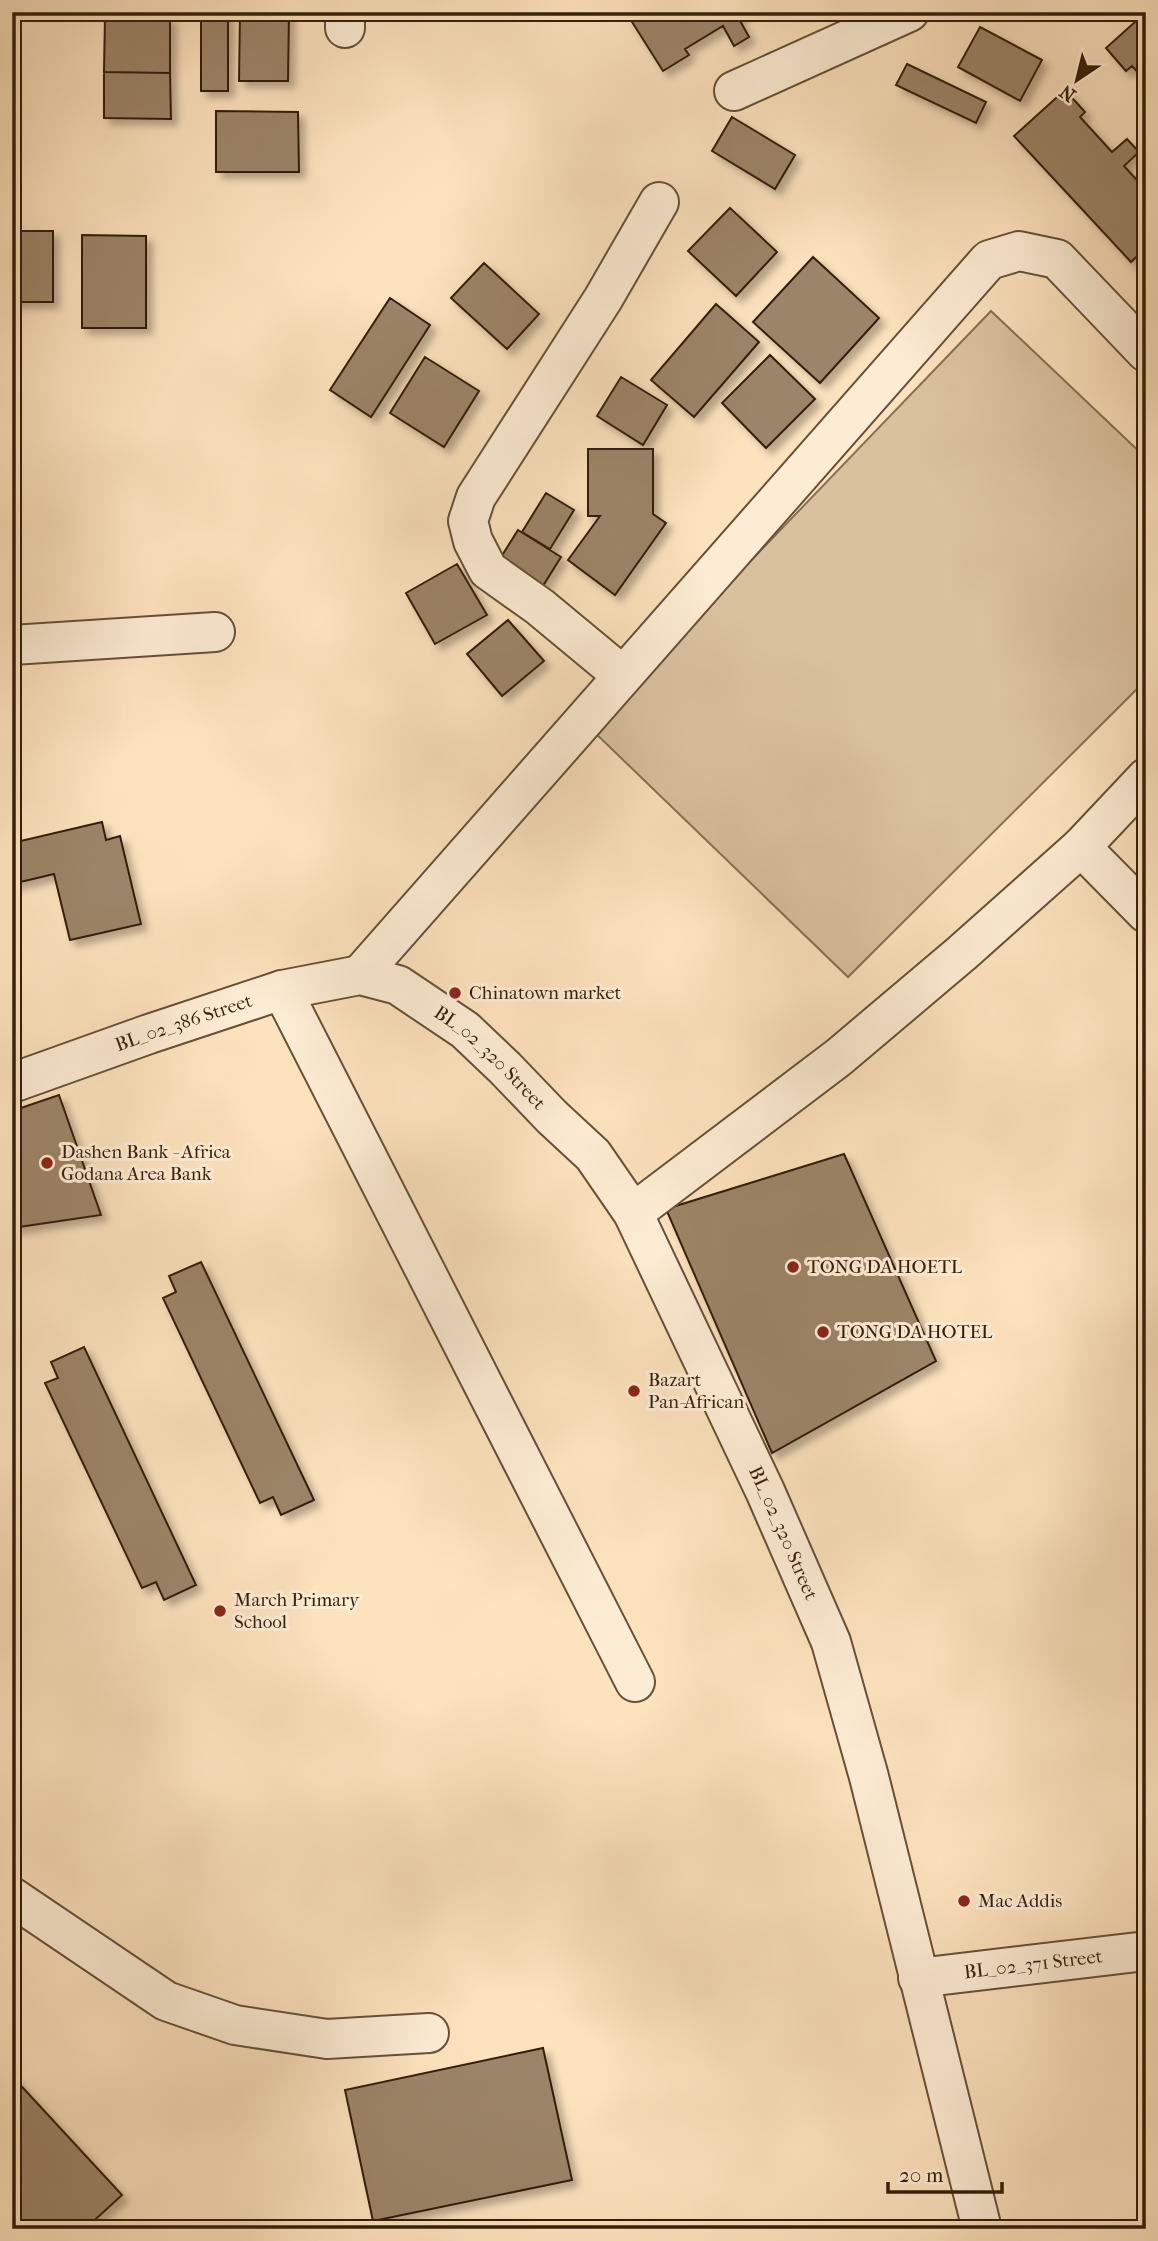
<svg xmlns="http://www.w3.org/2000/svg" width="1158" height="2241" viewBox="0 0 1158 2241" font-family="'IM FELL French Canon',serif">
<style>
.green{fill:#dac19e;stroke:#887054;stroke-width:2}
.building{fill:#9c8467;stroke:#351f09;stroke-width:2;filter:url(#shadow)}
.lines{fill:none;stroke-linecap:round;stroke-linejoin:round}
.minor-casing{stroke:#675036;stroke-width:42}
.minor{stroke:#fdecd4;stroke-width:38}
.poi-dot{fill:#8f2418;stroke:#fdecd4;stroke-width:2.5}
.labels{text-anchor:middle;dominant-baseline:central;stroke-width:6;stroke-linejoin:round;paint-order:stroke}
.poi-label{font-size:19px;fill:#351f09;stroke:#fdecd4;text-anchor:start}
.street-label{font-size:19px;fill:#351f09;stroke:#fdecd4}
</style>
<defs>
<filter id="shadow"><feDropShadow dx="6" dy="6" stdDeviation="3.5" flood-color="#0004"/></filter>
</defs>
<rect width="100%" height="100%" fill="#fce2bd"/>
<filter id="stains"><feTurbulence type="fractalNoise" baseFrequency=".00286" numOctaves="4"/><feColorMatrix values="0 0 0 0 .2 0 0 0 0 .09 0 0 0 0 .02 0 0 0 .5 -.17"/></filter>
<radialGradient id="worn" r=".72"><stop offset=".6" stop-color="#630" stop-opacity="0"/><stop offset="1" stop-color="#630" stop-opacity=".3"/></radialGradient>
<path class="green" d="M991,311L1146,458V680L848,977L590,728Z"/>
<path class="building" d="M201,12H228V91H201Z
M240,12H289L288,81H239Z
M631,12H746L738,17L749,37L734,46L723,26L685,49L689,55L663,71L627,14Z
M1146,12V81L1132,66L1126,71L1106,48Z
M105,16L170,17V73L104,72Z
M980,27L1042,60L1020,101L958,67Z
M907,64L986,102L976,123L896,85Z
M104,72L170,73L171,119L104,118Z
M1065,90L1085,112L1080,117L1112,152L1127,139L1139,152L1124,166L1146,190V248L1131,262L1014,136Z
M216,111L298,112L299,172H216Z
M732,117L795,155L775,189L712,151Z
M730,208L777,252L736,296L688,251Z
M12,231H53V302H12Z
M82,235L146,236V328H82Z
M813,257L879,318L820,383L753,322Z
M484,263L539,314L507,349L451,298Z
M390,298L430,325L371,417L330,390Z
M716,304L759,342L694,417L651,380Z
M770,355L815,399L766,448L722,403Z
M425,357L479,391L444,447L390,413Z
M621,377L667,405L643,445L597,416Z
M588,449H653V514L666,523L615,595L568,560L600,516H588Z
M546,493L574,510L550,549L522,532Z
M518,530L561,557L541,589L498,562Z
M457,564L487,615L435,644L406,593Z
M508,620L544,661L502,696L467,654Z
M102,822L106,840L120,836L141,924L70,940L54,874L12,884V843Z
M59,1095L101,1215L12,1228V1111Z
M844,1154L936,1361L772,1453L666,1209Z
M201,1262L314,1500L281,1515L273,1497L260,1503L163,1298L176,1292L169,1276Z
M84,1347L196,1585L164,1600L156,1582L142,1588L45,1383L58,1378L51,1362Z
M543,2048L572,2180L373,2221L345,2090Z
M12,2076L122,2195L85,2229H12Z"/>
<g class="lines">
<defs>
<g id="minor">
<path d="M345,12V28"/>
<path d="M734,91L909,12"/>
<path d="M12,645L215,632"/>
<path d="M622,675L540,607L488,570L473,541L468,521L476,497L603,299L659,202"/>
<path d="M1081,847L1146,913"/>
<path d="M360,975L989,260L1019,251L1057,259L1146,352"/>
<path d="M282,990L635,1682"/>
<path id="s1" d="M12,1083L149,1034L282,990L360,975L398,985L465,1030L505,1068L552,1117L593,1155L633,1213L765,1491L831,1642L869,1777L982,2229"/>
<path d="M633,1213L839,1057L962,953L1081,847L1146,778"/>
<path d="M12,1897L166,2001L235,2025L327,2039L429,2033"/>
<path id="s2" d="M918,1978L1146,1951"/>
</g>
</defs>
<use href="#minor" class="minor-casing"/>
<use href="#minor" class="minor"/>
</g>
<g class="poi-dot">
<circle cx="455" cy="993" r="7"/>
<circle cx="47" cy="1163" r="7"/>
<circle cx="793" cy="1267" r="7"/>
<circle cx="823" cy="1332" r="7"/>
<circle cx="634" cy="1391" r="7"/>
<circle cx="220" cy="1611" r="7"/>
<circle cx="964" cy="1901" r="7"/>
</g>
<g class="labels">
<g class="poi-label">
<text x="469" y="993">Chinatown market</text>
<text x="61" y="1152">Dashen Bank - Africa<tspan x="61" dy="22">Godana Area Bank</tspan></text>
<text x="807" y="1267">TONG DA HOETL</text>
<text x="837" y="1332">TONG DA HOTEL</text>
<text x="648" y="1380">Bazart<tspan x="648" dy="22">Pan-African</tspan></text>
<text x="234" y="1600">March Primary<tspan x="234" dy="22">School</tspan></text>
<text x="978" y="1901">Mac Addis</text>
</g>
<g class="street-label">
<text stroke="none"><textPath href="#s1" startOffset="182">BL_02_386 Street</textPath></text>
<text stroke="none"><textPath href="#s1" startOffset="522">BL_02_320 Street</textPath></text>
<text stroke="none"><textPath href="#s1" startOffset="1088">BL_02_320 Street</textPath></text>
<text stroke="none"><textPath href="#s2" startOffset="116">BL_02_371 Street</textPath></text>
</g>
</g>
<rect width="1158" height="2241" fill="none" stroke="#fce2bd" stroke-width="42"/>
<rect x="14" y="14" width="1130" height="2213" fill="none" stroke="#351f09" stroke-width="3.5"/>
<rect x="21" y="21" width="1116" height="2199" fill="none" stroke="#351f09" stroke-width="2"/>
<g transform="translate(1077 80) rotate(215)" stroke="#fdecd4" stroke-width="5" paint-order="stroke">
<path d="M0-5L12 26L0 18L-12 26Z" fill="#351f09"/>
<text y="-10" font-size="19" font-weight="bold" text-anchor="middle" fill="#351f09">N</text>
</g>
<path d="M888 2182v10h114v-10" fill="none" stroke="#351f09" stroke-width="3.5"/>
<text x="899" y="2182" font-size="21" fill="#351f09" stroke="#fdecd4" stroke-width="5" paint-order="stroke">20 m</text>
<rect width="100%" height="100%" filter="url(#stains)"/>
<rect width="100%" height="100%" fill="url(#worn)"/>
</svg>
